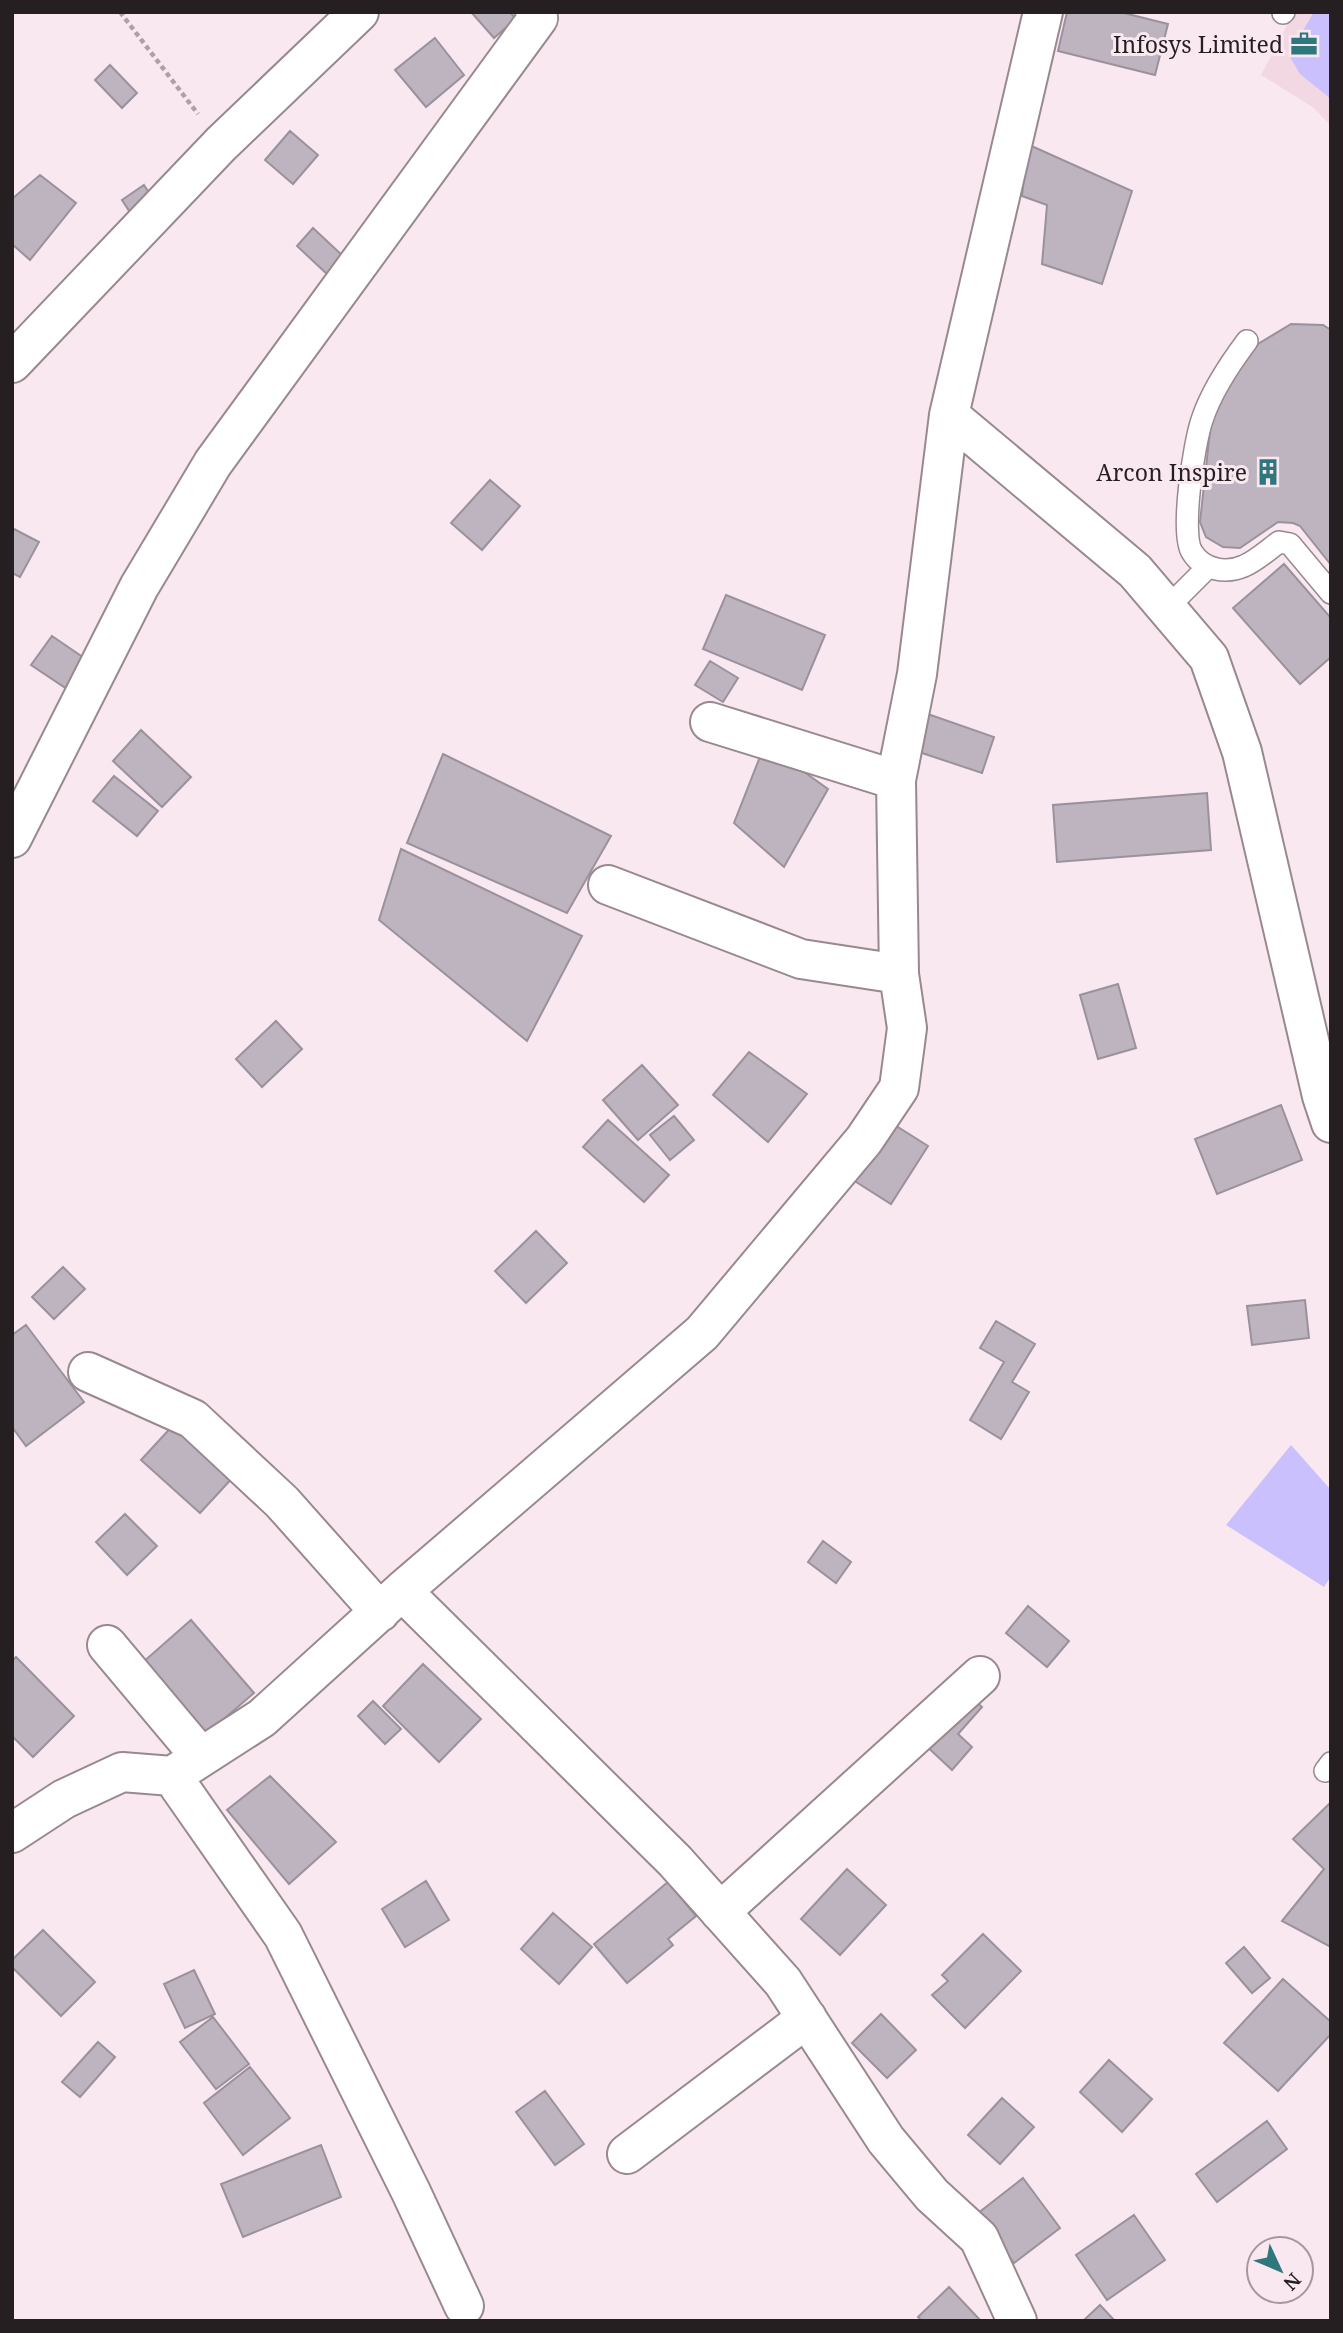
<svg xmlns="http://www.w3.org/2000/svg" width="1343" height="2333" viewBox="0 0 1343 2333" font-family="'Noto Serif',serif">
<style>
.built{fill:#f1d8e2}
.water{fill:#cac0fe}
.building{fill:#beb4c0;stroke:#9b919d;stroke-width:2}
.lines{fill:none;stroke-linecap:round;stroke-linejoin:round}
.service-casing{stroke:#98898f;stroke-width:24}
.minor-casing{stroke:#98898f;stroke-width:42}
.path{stroke:#aea1a6;stroke-width:4.5;stroke-dasharray:5 3.5;stroke-linecap:butt}
.service{stroke:#fff;stroke-width:21}
.minor{stroke:#fff;stroke-width:38}
.labels{text-anchor:middle;dominant-baseline:central;stroke-width:6;stroke-linejoin:round;paint-order:stroke}
.poi-label{font-size:23px;fill:#251f21;stroke:#f9e8ef;text-anchor:end}
</style>
<rect width="100%" height="100%" fill="#f9e8ef"/>
<path class="built" d="M1294,12H1331V126L1314,108L1261,75Z"/>
<path class="water" d="M1314,12H1331V99L1300,74L1290,57L1296,42Z
M1291,1445L1331,1490V1576L1324,1587L1226,1525Z"/>
<path class="building" d="M471,12H510L516,19L494,38Z
M1067,12H1120L1168,24L1155,75L1058,51Z
M435,38L464,75L426,107L395,70Z
M110,65L137,93L122,108L95,80Z
M290,131L318,155L293,184L265,160Z
M1027,144L1132,191L1102,284L1042,264L1047,205L1022,196Z
M40,175L76,203L30,260L12,244V199Z
M144,185L157,205L135,220L122,200Z
M313,228L343,256L327,274L297,246Z
M1291,324L1323,325L1331,330V565L1300,526L1293,523L1278,522L1240,548L1223,547L1206,537L1200,522L1211,422L1232,379L1258,344Z
M490,480L520,506L482,550L451,523Z
M12,528L39,542L20,577L12,573Z
M1284,564L1331,618V657L1300,684L1233,608Z
M726,595L825,635L802,690L703,649Z
M52,636L90,662L70,691L31,665Z
M710,661L738,678L723,702L695,685Z
M922,712L994,737L982,773L910,749Z
M141,730L191,777L162,807L113,761Z
M765,744L828,789L784,867L734,823Z
M443,754L611,836L567,913L407,843Z
M114,776L158,811L137,836L93,801Z
M1207,793L1211,850L1057,862L1053,805Z
M401,849L582,936L527,1041L379,920Z
M1118,984L1136,1048L1098,1059L1080,995Z
M276,1021L302,1049L262,1087L236,1059Z
M749,1052L807,1094L768,1142L713,1095Z
M642,1065L678,1105L638,1140L603,1100Z
M1281,1105L1302,1160L1217,1194L1195,1139Z
M674,1116L694,1140L670,1160L650,1135Z
M608,1120L669,1175L644,1202L583,1147Z
M890,1122L928,1146L891,1204L853,1180Z
M536,1231L567,1263L526,1303L495,1271Z
M63,1267L85,1289L54,1319L32,1297Z
M1305,1300L1309,1338L1252,1345L1247,1306Z
M996,1321L1035,1344L1012,1382L1029,1392L1001,1439L970,1420L1004,1362L980,1348Z
M26,1325L84,1402L26,1446L12,1427V1335Z
M177,1421L236,1474L200,1513L141,1460Z
M125,1514L157,1546L127,1575L96,1542Z
M823,1541L851,1562L836,1583L808,1562Z
M1028,1606L1069,1641L1047,1667L1006,1633Z
M191,1620L254,1693L204,1736L142,1663Z
M16,1657L74,1716L33,1757L12,1736V1661Z
M423,1664L481,1719L439,1762L383,1706Z
M951,1679L982,1707L958,1734L972,1747L952,1770L907,1728Z
M373,1701L401,1729L385,1744L358,1716Z
M270,1776L336,1842L289,1884L227,1810Z
M1331,1802V1944L1329,1946L1282,1921L1324,1869L1293,1839Z
M847,1869L886,1905L840,1955L801,1919Z
M426,1881L449,1920L405,1947L382,1909Z
M668,1882L696,1916L668,1939L673,1945L627,1983L594,1944Z
M553,1913L592,1947L559,1984L521,1949Z
M43,1930L95,1982L61,2016L12,1967V1960Z
M983,1934L1021,1971L965,2028L932,1995L948,1981L942,1975Z
M1244,1947L1270,1978L1252,1993L1226,1963Z
M194,1970L215,2014L185,2028L164,1984Z
M1283,1979L1331,2022V2034L1278,2091L1224,2043Z
M881,2014L916,2050L887,2078L852,2043Z
M213,2017L249,2064L216,2089L180,2042Z
M98,2042L115,2057L80,2097L62,2082Z
M1109,2060L1152,2099L1122,2132L1080,2092Z
M250,2067L290,2118L243,2155L204,2103Z
M545,2091L584,2144L555,2165L516,2112Z
M1002,2098L1034,2127L1000,2164L968,2135Z
M1267,2121L1287,2149L1217,2202L1196,2174Z
M321,2145L341,2197L243,2237L221,2184Z
M1023,2178L1060,2228L1014,2263L977,2214Z
M1134,2215L1165,2260L1107,2300L1076,2255Z
M949,2287L981,2321H922L918,2317Z
M1100,2305L1115,2321H1083Z"/>
<g class="lines">
<defs>
<path id="service" d="M1283,13L1284,12
M1247,341C1229,365 1211,392 1202,420C1194,443 1180,534 1192,552C1203,570 1226,574 1244,566C1256,561 1268,550 1279,542L1290,544L1331,593
M1167,608L1208,567
M1325,1771L1331,1763"/>
<path id="minor" d="M1043,12L949,415L1135,571L1209,658L1242,752L1322,1096L1331,1123
M12,363L221,144L359,12
M710,722L896,780
M12,838L139,587L213,463L538,18L535,12
M608,885L801,959L899,974
M88,1372L193,1419L282,1502L380,1612
M402,1591L675,1861L783,1982L886,2140L932,2195L979,2238L1017,2321
M107,1645L201,1757
M172,1776L283,1935L411,2192L464,2306
M12,1833L64,1799L122,1772L172,1776L262,1718L402,1591L702,1333L864,1140L899,1088L907,1028L899,974L896,780L917,674L949,415
M720,1912L980,1676
M627,2154L807,2018"/>
</defs>
<use href="#service" class="service-casing"/>
<use href="#minor" class="minor-casing"/>
<path class="path" d="M120,12L198,114"/>
<use href="#service" class="service"/>
<use href="#minor" class="minor"/>
</g>
<defs>
<symbol id="office-bare" viewBox="-9 -9 18 18"><path d="M-6-3h4V-5.5h4V-3h4V5H-6ZM-1-4.5V-3h2v-1.5ZM-6 0V1H6V0Z" fill="#2e777d" stroke="#f9e8ef" stroke-width="2.5" paint-order="stroke"/></symbol>
<symbol id="building-bare" viewBox="-9 -9 18 18"><path d="M-4-6H4V6H1V3H-1V6H-4ZM-2.5-4.3h1.7v1.8h-1.7ZM.8-4.3h1.7v1.8H.8ZM-2.5-1h1.7V.8h-1.7ZM.8-1h1.7V.8H.8Z" fill="#2e777d" stroke="#f9e8ef" stroke-width="2.5" paint-order="stroke"/></symbol>
</defs>
<g fill-rule="evenodd">
<use href="#office-bare" x="1285" y="25" width="38" height="38"/>
<use href="#building-bare" x="1249" y="453" width="38" height="38"/>
</g>
<g class="labels">
<g class="poi-label">
<text x="1283" y="44">Infosys Limited</text>
<text x="1247" y="472">Arcon Inspire</text>
</g>
</g>
<rect width="1343" height="2333" fill="none" stroke="#251f21" stroke-width="28"/>
<g transform="translate(1280 2270) rotate(134)"><circle r="33" fill="#f9e8ef" stroke="#a4989d" stroke-width="2"/>
<path d="M0-5L12 26L0 18L-12 26Z" fill="#2e777d"/>
<text y="-10" font-size="19" font-weight="bold" text-anchor="middle" fill="#251f21">N</text>
</g>
</svg>
